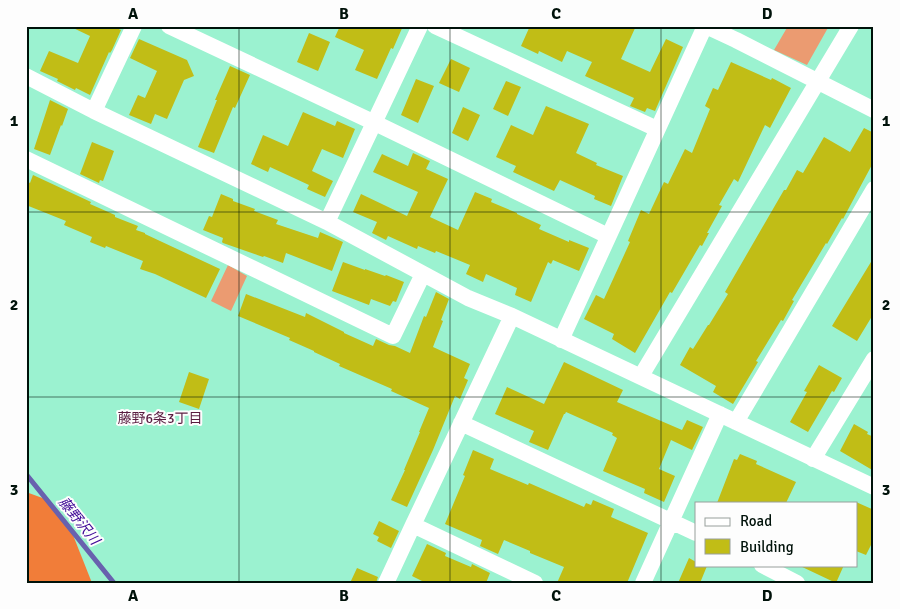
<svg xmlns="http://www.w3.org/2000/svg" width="900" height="609" viewBox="0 0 900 609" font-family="Signika,'Noto Sans JP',sans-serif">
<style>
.green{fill:#eb9b71}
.forest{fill:#f17d39}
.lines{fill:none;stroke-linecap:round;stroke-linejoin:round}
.stream{stroke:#6861ae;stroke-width:5}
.building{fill:#c1bd16}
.minor{stroke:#fff;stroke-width:16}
.grid{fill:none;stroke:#00120a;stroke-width:1;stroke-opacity:0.55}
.labels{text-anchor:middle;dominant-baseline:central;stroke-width:4;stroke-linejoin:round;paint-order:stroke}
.neighbourhood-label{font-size:14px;fill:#5a1c40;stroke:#fdfdfd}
.water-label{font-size:14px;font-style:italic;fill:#3d0595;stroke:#fdfdfd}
.neatline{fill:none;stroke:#00120a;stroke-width:2}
.grid-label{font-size:16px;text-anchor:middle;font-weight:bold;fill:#00120a}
</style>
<rect width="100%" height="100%" fill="#9bf2d0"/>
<path class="green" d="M788,26H829L807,65L774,50Z
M228,265L247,276L231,311L211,301Z"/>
<path class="forest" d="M26,492L48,500L71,530L92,583H26Z"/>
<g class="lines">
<path class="stream" d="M26,474L114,583"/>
</g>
<path class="building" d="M69,26H112L121,30L112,50L110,53L109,52L90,95L76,88L75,90L57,81L58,79L40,71L49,51L78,63L90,36Z
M340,26H403L393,49L391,48L377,79L355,70L364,50L335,37Z
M530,26H636L621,59L650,72L666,39L683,47L655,111L647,108L645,112L630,106L634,98L585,76L592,62L567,51L562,62L539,51L538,54L521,46Z
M309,33L330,42L318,71L297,62Z
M139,39L187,60L194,76L184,80L167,119L155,114L151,124L129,115L138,95L145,98L157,71L130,58Z
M451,59L470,68L459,92L439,83Z
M731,62L771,80L772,78L791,88L770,128L765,125L738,182L734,179L719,205L722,206L707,233H709L702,246L700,245L672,293L670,292L635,353L612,339L614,334L584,319L596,295L604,299L630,242L628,241L641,210L649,214L664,182L668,184L685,149L692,153L710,109L705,106L713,88L718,90Z
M230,66L250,75L235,108L233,107L214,153L198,147L217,100H215Z
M416,79L434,86L418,123L401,115Z
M506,81L521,87L508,116L493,109Z
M50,100L68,109L62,126L61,125L50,155L34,149Z
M546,106L589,124L576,153L597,163L596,165L623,176L611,206L594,199L595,196L560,180L554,191L513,172L516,166L496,157L511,125L533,135Z
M463,107L480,115L468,141L452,133Z
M303,112L335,126L337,121L355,129L343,158L322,149L312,171L333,181L325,197L307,189L309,185L270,167L268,172L251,164L263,135L288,146Z
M864,128L874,133V161L843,219L842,218L827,244L826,243L792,300L794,301L783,321L781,320L756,361L758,362L733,404L713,392L716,386L680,365L690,347L693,349L708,325H709L728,294L725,292L784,190H786L797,170L803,173L824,137L850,152Z
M92,142L114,151L103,181L100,180L99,183L80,174Z
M413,153L430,161L426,169L448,179L430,217L458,230L475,192L492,199L491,202L517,213V214L541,225L539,229L569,242V240L589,248L579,271L553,260L551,264L548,262L531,302L515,295L517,288L486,274L483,282L466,274L470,265L436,251L435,253L418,246L417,249L388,236L386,240L372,233L377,222L353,212L361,194L407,216L418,192L373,172L382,154L408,166Z
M33,175L91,202L90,204L115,215V217L138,226L136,230L145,233V234L220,269L206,298L155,274L140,269L143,261L106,246L105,248L90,242L92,237L64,225L66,221L26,205V181L30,183Z
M221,194L233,199V201L255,209L254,211L278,220L276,224L318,238L320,232L343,242L332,271L286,253L283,263L264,256L263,257L223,243L222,242L223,238L203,230L209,216L212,217Z
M874,257V313L857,341L832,326Z
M343,262L365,270V269L385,276L386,275L404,282L396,302L393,301L390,306L371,299L369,305L332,291Z
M436,292L449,299L441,320L443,321L433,347L470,364L464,378L468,380L460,399L455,396L433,450L407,507L391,500L405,470H404L420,432H419L429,408L391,391L392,389L339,366L340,364L314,352V351L289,340L290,338L238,316L246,294L305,317L306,313L344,332V333L373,346L376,339L389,345L395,346L410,353L424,316L426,317Z
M564,362L623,390L617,402L682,430L687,420L703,427L692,450L671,440L659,469L675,476L664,502L644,493L645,489L603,471L617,438L612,435L613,433L566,412L565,414H564L548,450L529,442L534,431L495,414L507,387L544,404Z
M819,365L842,378L834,392L832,391L808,432L790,422L807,392L804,391Z
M189,372L209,379L199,409L179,402Z
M854,424L868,432L867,434L874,437V471L840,451Z
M473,450L494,459L490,469L528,485L529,483L584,507L586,503L591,505L593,500L614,509L611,517L648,533L627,583H557L564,567L530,553V551L504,540L498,554L480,546L482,540L445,524L465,476L463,475Z
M740,454L757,461L756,464L796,482L786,503H717L734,459L737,460Z
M856,502L874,510V539L866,555L856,551Z
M379,521L399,531L391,548L377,541L379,537L373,534Z
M427,544L446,553L445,556L471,567L472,564L490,573L486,583H426L412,576Z
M689,558L696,562V565L707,566L700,583H678Z
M798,565H844L836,583Z
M357,568L378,577L376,583H350Z"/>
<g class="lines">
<path class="minor" d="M169,26L375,123L608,236
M435,26L657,129
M706,26L736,40L874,110
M26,76L94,111L327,222L468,298L512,316L874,487
M94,111L134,26
M26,159L393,336L423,274
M327,222L420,26
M561,340L705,26
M641,376L851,26
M736,422L874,189
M461,423L696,533
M813,459L874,359
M413,525L535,583
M762,565L797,583
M386,583L413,525L512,316
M643,583L720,414"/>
</g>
<path class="grid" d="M239,26V583M450,26V583M661,26V583M26,212H874M26,397H874"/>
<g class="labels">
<g class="neighbourhood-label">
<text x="160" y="418">藤野6条3丁目</text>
</g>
<g class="water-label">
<text transform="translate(79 521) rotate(51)">藤野沢川</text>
</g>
</g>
<rect width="900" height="609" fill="none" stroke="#fdfdfd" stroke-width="55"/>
<rect x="695" y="502" width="162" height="65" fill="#fdfdfd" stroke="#989f9c"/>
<rect x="705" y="518" width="25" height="8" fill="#ffffff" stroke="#989f9c"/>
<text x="740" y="526" font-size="15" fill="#00120a">Road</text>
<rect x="705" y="539" width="25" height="15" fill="#c1bd16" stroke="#989f9c"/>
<text x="740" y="552" font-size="15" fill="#00120a">Building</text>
<rect x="28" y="28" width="844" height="554" class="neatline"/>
<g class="grid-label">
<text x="133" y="19">A</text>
<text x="344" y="19">B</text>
<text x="556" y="19">C</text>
<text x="767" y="19">D</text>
<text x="14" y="126">1</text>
<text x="886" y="126">1</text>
<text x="14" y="310">2</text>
<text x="886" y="310">2</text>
<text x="14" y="495">3</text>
<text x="886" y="495">3</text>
<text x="133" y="601">A</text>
<text x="344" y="601">B</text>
<text x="556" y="601">C</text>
<text x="767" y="601">D</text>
</g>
</svg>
